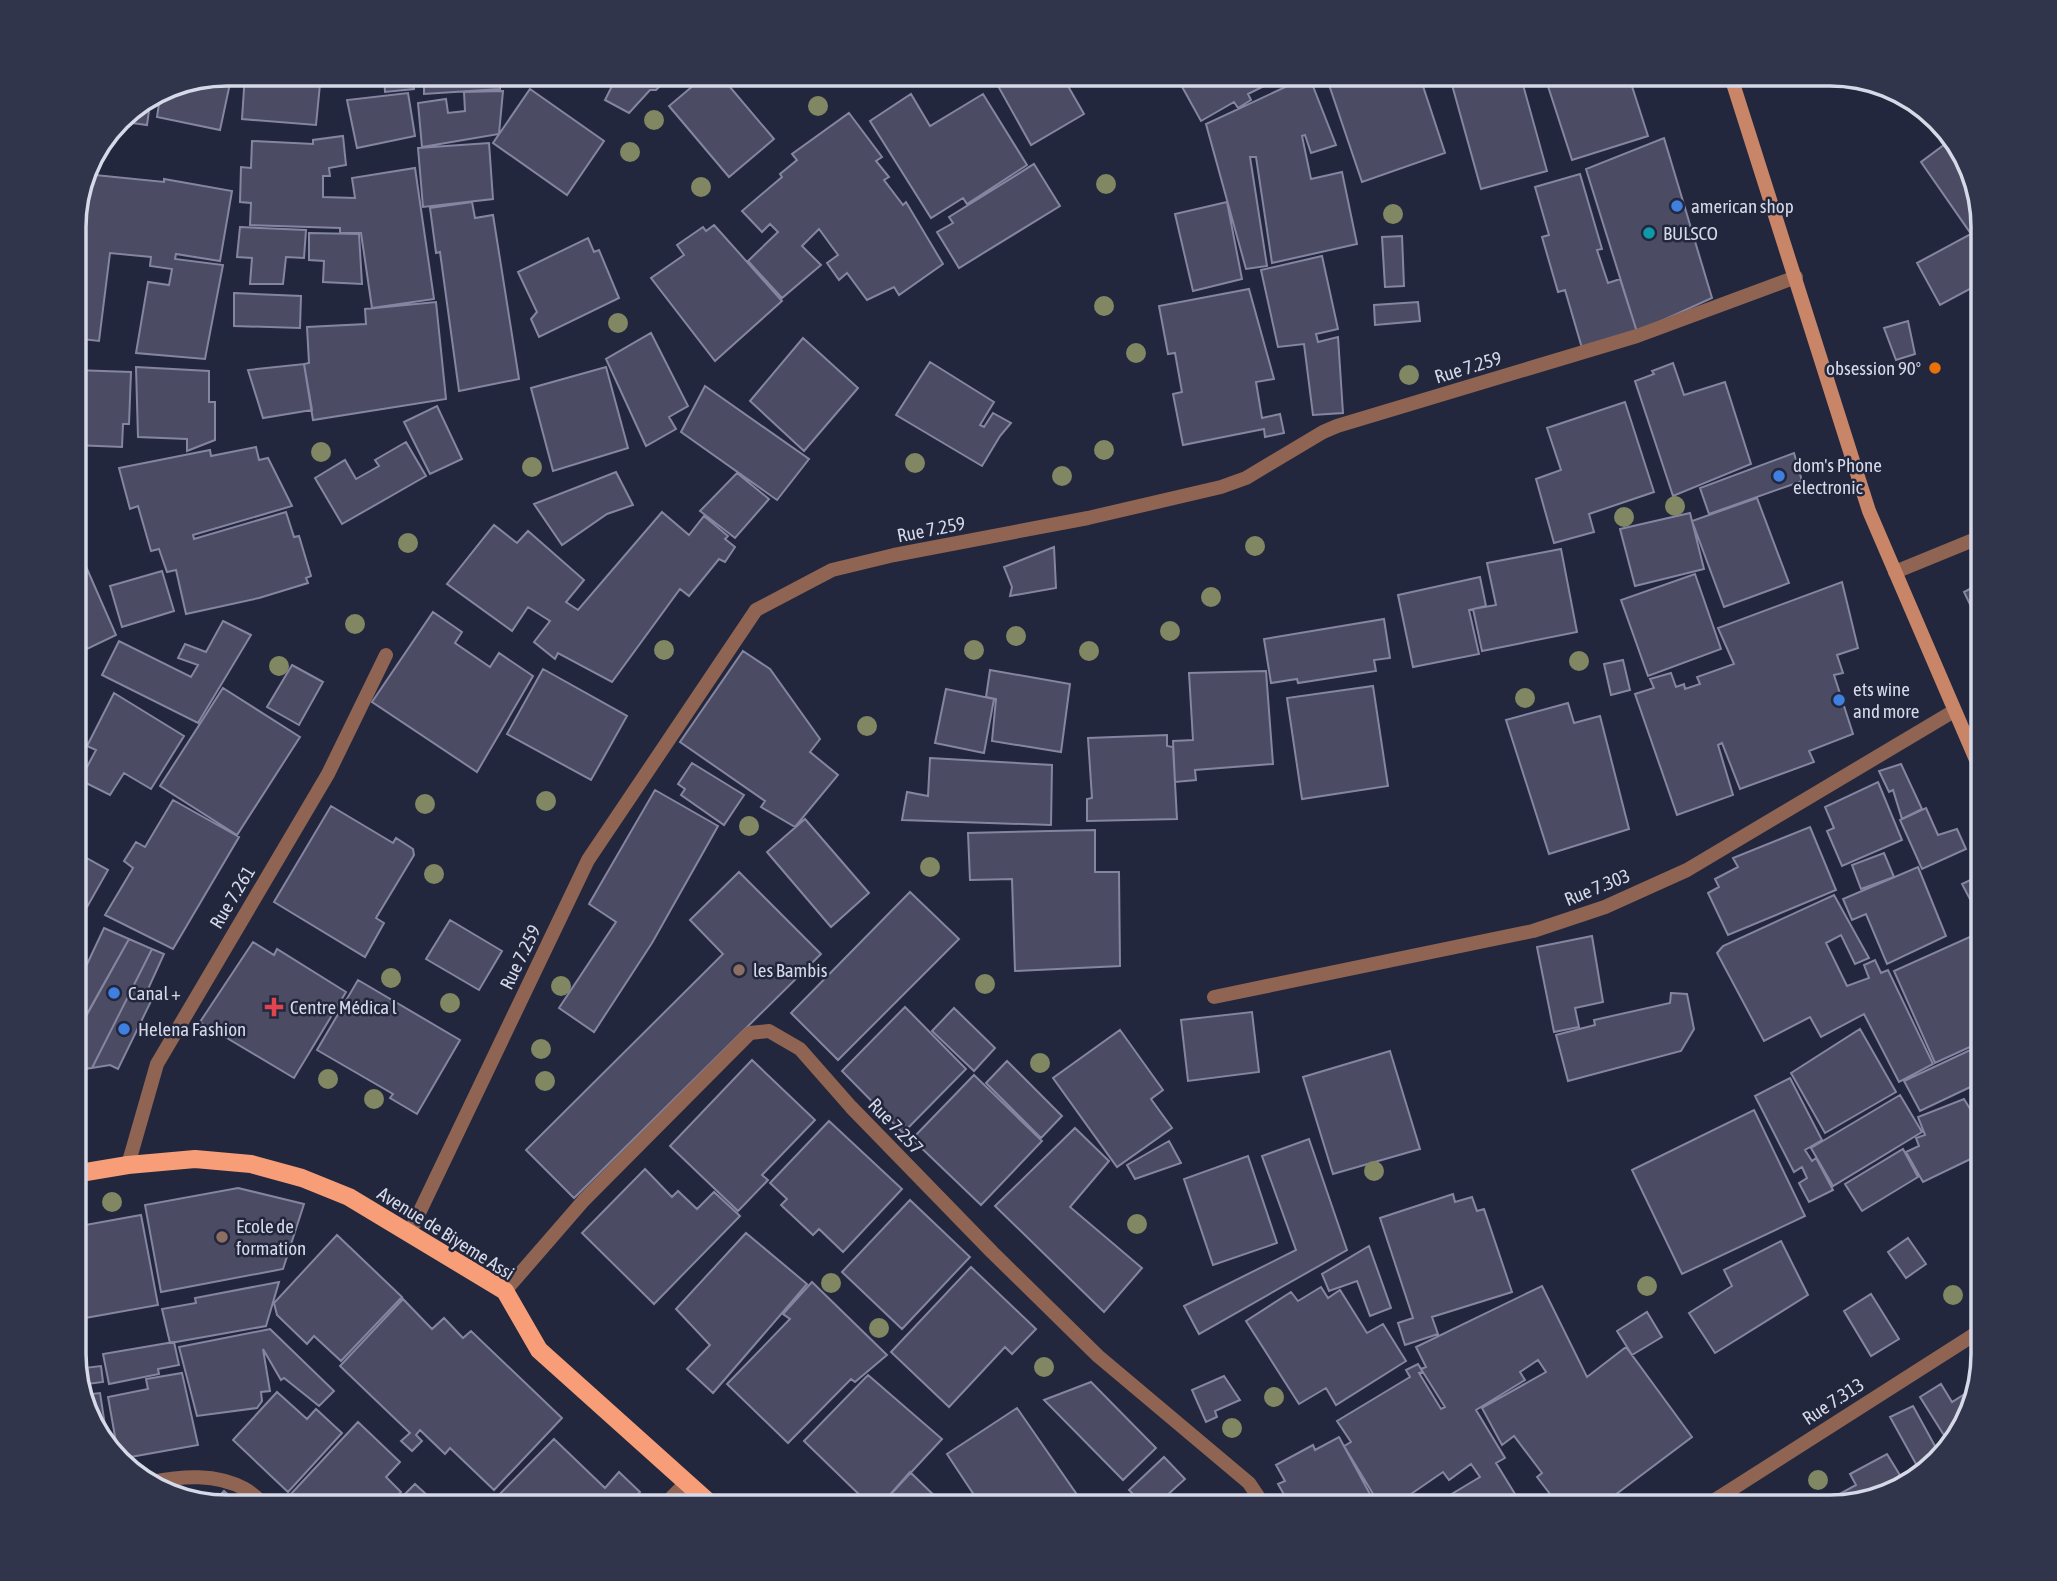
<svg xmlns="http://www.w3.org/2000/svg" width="2057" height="1581" viewBox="0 0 2057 1581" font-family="'Asap Condensed',sans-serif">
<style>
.building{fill:#4c4b64;stroke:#8585a1;stroke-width:2}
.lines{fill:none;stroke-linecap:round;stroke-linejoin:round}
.minor{stroke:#8f6452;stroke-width:14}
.secondary{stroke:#c98567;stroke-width:14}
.primary{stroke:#f79e78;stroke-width:18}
.tree{fill:#808762}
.shop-dot{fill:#3f7fe0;stroke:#22273d;stroke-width:2.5}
.culture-dot{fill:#0f9aa8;stroke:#22273d;stroke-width:2.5}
.food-dot{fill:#e8710a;stroke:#22273d;stroke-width:2.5}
.education-dot{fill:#8d6e63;stroke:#22273d;stroke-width:2.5}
.health-dot{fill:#e0444e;stroke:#22273d;stroke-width:2.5}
.labels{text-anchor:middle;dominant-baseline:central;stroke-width:5;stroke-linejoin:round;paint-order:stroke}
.poi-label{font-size:19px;fill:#d6d9e8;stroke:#22273d;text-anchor:start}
.street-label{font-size:19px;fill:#d6d9e8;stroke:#22273d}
.rim{fill:none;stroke:#d6d9e8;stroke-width:3.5}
</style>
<rect width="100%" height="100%" fill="#22273d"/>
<path class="building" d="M227,74H232L220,130L157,117L161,90L168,85Z
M245,74H321L316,125L242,119Z
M324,74H351V79L324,77Z
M384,74H413L414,89L385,92Z
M416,74H500V89L424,94V82H417Z
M574,74H610L607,84Z
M618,74H672L656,90H650L629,113L605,100Z
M707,74H719L774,139L729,177L669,106Z
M831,74H854L840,85Z
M999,74H1061L1084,114L1031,145L993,77Z
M1175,74H1258L1264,86L1248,94L1251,100L1238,108L1234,102L1201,121Z
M1344,74H1419L1445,153L1362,182L1327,79Z
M1449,74H1520L1547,171L1481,189Z
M1544,74H1628L1648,136L1572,160Z
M1309,76L1336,145L1311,153L1305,135L1302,136L1311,179L1342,172L1357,244L1272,263L1256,157H1250L1267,266L1246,269L1206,124Z
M530,89L604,141L567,195L493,143Z
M503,91L499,134L422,147L418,103L446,99L448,113L465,111L464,92Z
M408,93L415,136L357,148L347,100Z
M911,94L930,126L983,94L1027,165L967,204L963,198L931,218L870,121Z
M151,96L147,125L118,121L125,112Z
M849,113L882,157L876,161L889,177L884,180L903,205L906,202L943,264L899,295L894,287L867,300L847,273L839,280L827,263L838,255L819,229L802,246L821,265L782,298L748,261L778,232L770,224L762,232L742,211L782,177L780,174L797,160L792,154Z
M343,136L346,165L329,168L330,176H323V197L355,198L352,178L415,168L434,299L372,308L361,233H340V228L250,225L251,203L240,202L241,167L251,168L252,141L313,144V140Z
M1664,138L1712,298L1637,332L1586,169Z
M1952,139L1968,159L1983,226V282L1940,305L1917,263L1971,234L1921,162Z
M489,143L493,199L423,207L418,148Z
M1034,164L1060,206L959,268L937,232L953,223L949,217Z
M85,174L164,182V179L232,191L220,261L176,254L175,259L223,265L205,359L136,353L148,282L169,285L172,269L150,266L151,257L110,253L99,341L74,338V269Z
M1580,174L1602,249L1597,250L1608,283L1620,279L1637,332L1582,348L1565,290L1558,292L1542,237L1549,235L1535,187Z
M472,202L475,218L493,215L519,379L459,391L440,252L436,253L430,208Z
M1227,202L1242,279L1193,291L1175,214Z
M714,225L782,301L715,361L651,278L684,255L677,245L703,227L706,231Z
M240,227L306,230L304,258L286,257L283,284H250L252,258L237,257Z
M309,233L359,234L362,284L323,282L324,261L309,260Z
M1402,236L1404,286L1385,287L1382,237Z
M588,238L594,252L599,250L619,298L539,337L531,319L537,312L518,272Z
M1322,256L1338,329L1316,334L1318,342L1338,337L1343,413L1313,415L1304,344L1278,347L1261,270Z
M1249,289L1274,379L1256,382L1262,418L1280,414L1284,433L1265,437L1264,429L1183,445L1173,394L1182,392L1175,353L1168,354L1159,306Z
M234,293L301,296L300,328L234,326Z
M436,302L446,399L313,420L304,364L309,363L307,327L366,324L365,309Z
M1418,302L1420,321L1375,325L1374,305Z
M1908,321L1915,354L1896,360L1884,328Z
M651,333L688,406L669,417L676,429L646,446L606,359Z
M803,338L858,388L804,451L750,401Z
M930,362L994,402L980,425L984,427L993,413L1011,423L1000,436L982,466L896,415Z
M1673,363L1684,395L1725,382L1751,464L1673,496L1635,381L1654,374L1652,371Z
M304,364L312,410L263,418L248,370Z
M136,367L209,371V402H215V440L187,451V439L138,437Z
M606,367L628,448L553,471L531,388Z
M74,370L131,372L129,424H123L122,447L74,445Z
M705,386L809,459L777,500L681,432Z
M1625,402L1654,492L1589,514L1594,532L1554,543L1536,479L1561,470L1547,428Z
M437,406L462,459L430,474L404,422Z
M406,442L426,476L342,524L315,478L345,460L356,479L379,466L375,460Z
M256,447L259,460L268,458L292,506L193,535L194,539L286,512L294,537L299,536L311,576L306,578L308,583L259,598L186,614L176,570L167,572L159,549L151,551L138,506L130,509L119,468L210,450L211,456Z
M1794,453L1802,481L1709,514L1700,488Z
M616,472L633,505L607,514L562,545L534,504Z
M737,473L769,499L735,538L700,511Z
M1757,498L1789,583L1724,607L1692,521Z
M662,512L689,535L704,516L728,536L725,539L735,547L725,562L719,559L689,596L680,589L612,682L558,653L555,659L534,642L550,621L528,607L512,631L447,584L494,525L517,543L528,531L584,580L566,602L578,610Z
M1690,513L1704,569L1635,586L1620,529Z
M77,546L116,635L87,649L74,620V547Z
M1054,547L1056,588L1010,596L1012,587L1004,567Z
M1561,549L1577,632L1482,651L1473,609L1496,605L1487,563Z
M162,571L174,611L122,627L110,586Z
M1695,574L1721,649L1648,676L1621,600Z
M1480,577L1486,606L1469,610L1479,654L1413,667L1398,595Z
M1842,582L1858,648L1837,655L1843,673L1834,675L1853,734L1809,751L1814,762L1740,789L1722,743L1718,745L1733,795L1677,815L1635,694L1654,688L1650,679L1671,673L1676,687L1684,684L1685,689L1700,684L1697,677L1734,664L1718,628Z
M1983,582V631L1964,592Z
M433,612L462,632L455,643L490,667L499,653L533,676L477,772L372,702Z
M1384,619L1390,658L1374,660L1376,671L1298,683L1297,679L1271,683L1264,639Z
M223,621L251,635L198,723L102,675L119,641L191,677L198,665L178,658L185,644L206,652Z
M743,651L770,669L820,739L810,752L838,775L795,827L761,807L765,801L680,742Z
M1623,660L1630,690L1611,695L1604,664Z
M292,665L323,682L299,725L267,707Z
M543,669L627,716L591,780L507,734Z
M990,670L1070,684L1061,752L992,741L996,699L986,697Z
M1266,671L1273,764L1195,770L1196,780L1175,782L1173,741L1193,740L1189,673Z
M1373,686L1388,786L1302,799L1287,698Z
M223,688L300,737L237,835L160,786Z
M946,689L994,699L984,753L935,743Z
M114,693L184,736L151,789L124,773L110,795L80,780L96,750L87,746Z
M1568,703L1574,723L1600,716L1629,829L1549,854L1506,720Z
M1167,735V746L1173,747L1177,819L1087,821V799L1092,798L1088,738Z
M930,758L1052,765L1051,825L902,820L907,792L928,796Z
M692,763L744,795L724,825L681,795L685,789L678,784Z
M1901,764L1922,809L1902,819L1893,790L1889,792L1879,771Z
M1878,782L1902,840L1842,866L1827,831L1834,828L1825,807Z
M655,790L718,826L652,943L594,1032L559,1008L616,922L589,904Z
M173,800L239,837L173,949L105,915L133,868L124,861L136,842L145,847Z
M331,806L393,843L396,838L413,849L414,855L376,918L384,923L365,957L274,902Z
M1926,808L1938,835L1957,829L1966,849L1922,869L1900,820Z
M805,819L869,893L831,927L767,852Z
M1810,827L1836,890L1728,935L1708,893L1719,887L1715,879L1738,867L1733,858Z
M1095,830V872H1119L1120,966L1015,971L1012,879L970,880L968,833Z
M74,851L108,870L74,930Z
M1884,853L1894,877L1861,889L1852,865Z
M1918,867L1946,936L1887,964L1866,914L1852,920L1843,899Z
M739,872L821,954L574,1198L526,1150L723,954L690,920Z
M1983,874V919L1981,920L1962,884Z
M910,892L959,939L838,1060L791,1013Z
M1834,895L1869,958L1855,964L1841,935L1826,943L1847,986L1869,978L1864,965L1875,960L1881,973L1888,970L1933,1064L1899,1082L1864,1014L1821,1037L1810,1017L1764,1041L1717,953L1723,946Z
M450,920L502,951L479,990L426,959Z
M104,928L129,939L74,1037V973L81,977Z
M1983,931V1041L1935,1063L1894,971Z
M1592,936L1603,1002L1575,1008L1579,1027L1554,1032L1537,947Z
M129,939L152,949L92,1068L74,1070V1038Z
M253,942L274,955L277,949L346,992L294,1078L200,1022Z
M152,949L164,954L148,989L155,993L118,1069L110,1065L92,1068Z
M358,980L460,1040L417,1114L390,1098L393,1094L317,1050Z
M1671,993L1687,994L1694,1029L1681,1051L1568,1081L1556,1035L1595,1025L1594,1020L1670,1003Z
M905,1007L966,1069L903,1133L842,1071Z
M954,1008L995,1048L974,1071L932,1031Z
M1252,1012L1259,1072L1188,1081L1181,1020Z
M1860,1029L1896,1092L1825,1133L1791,1073Z
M1120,1030L1163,1090L1151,1099L1172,1128L1117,1167L1053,1078Z
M1983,1044V1081L1920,1111L1904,1081Z
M1390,1051L1420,1149L1333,1174L1303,1077Z
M752,1060L815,1120L762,1175L768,1180L738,1211L670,1146Z
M1007,1061L1062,1116L1041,1138L986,1083Z
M974,1075L1042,1141L981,1205L912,1139Z
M1790,1078L1822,1140L1805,1150L1812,1161L1816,1158L1833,1190L1809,1202L1799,1183L1807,1178L1802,1167L1794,1172L1755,1096Z
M1900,1095L1922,1132L1833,1186L1811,1148Z
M1964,1099L1983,1130V1153L1923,1182L1906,1152L1919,1146L1916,1138L1925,1135L1918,1117Z
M1754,1110L1805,1216L1682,1274L1632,1170Z
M829,1121L902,1189L843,1252L819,1229L813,1235L781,1205L787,1199L770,1183Z
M1075,1128L1109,1161L1070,1207L1142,1268L1104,1312L995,1206Z
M1309,1139L1347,1250L1199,1334L1184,1306L1296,1250L1262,1156Z
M1169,1141L1181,1163L1135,1179L1127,1165Z
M1903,1149L1918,1177L1862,1211L1845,1184Z
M1248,1156L1277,1243L1213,1265L1184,1179Z
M645,1169L672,1197L678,1191L697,1209L714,1192L740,1216L654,1304L582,1233Z
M238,1188L304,1204L283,1269L161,1292L145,1205Z
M1453,1194L1455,1202L1472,1197L1477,1211L1484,1209L1512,1292L1432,1317L1438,1334L1405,1345L1398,1323L1413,1318L1380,1218Z
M910,1200L970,1257L902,1329L842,1272Z
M141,1215L158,1305L74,1320V1227Z
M746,1233L807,1284L713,1393L687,1369L710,1345L676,1309Z
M337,1235L402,1297L341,1361L314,1336L307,1344L277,1315L274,1303Z
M1908,1238L1926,1264L1906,1278L1888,1252Z
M1781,1241L1808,1295L1715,1353L1689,1313L1732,1286L1724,1270Z
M1369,1246L1391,1308L1370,1316L1357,1281L1329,1291L1322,1274Z
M971,1267L1036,1329L1012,1354L1005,1347L949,1407L891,1352Z
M279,1282L266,1326L170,1343L162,1309L196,1303L195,1298Z
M812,1282L887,1355L855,1382L851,1379L788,1443L727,1384L790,1319L783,1314Z
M1542,1286L1587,1377L1626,1347L1692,1437L1599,1507H1560L1537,1477L1542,1473L1514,1436L1502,1445L1482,1408L1546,1372L1538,1360L1520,1372L1525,1380L1476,1410L1505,1458L1496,1463L1523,1507H1430L1480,1477L1471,1464L1449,1480L1443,1472L1392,1507H1381L1344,1446L1351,1442L1337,1421L1410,1377L1406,1370L1418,1364L1423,1372L1419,1373L1441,1409L1445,1407L1421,1369L1426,1367L1416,1347Z
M1321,1287L1328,1298L1340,1290L1367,1333L1383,1324L1406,1361L1336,1405L1326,1388L1299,1404L1246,1321L1291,1292L1298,1301Z
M1871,1294L1899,1339L1871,1356L1844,1311Z
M403,1299L432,1329L444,1318L463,1338L471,1331L562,1418L494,1490L450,1448L445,1454L420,1430L416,1435L422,1441L412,1451L401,1441L410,1433L340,1366Z
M1647,1312L1662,1337L1632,1355L1617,1331Z
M270,1329L334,1391L319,1406L284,1378L281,1380L263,1349L270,1391L261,1392L262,1401L257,1408L197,1416L179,1347Z
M174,1342L179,1365L158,1369L159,1374L109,1384L103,1354Z
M101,1366L103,1382L80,1385L75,1369Z
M182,1373L198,1445L119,1459L108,1397L148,1389L146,1379Z
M868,1375L942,1439L879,1507H872L804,1441Z
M1224,1376L1240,1400L1215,1411L1217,1417L1206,1422L1192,1390Z
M1091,1382L1156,1448L1123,1480L1044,1400Z
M1941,1384L1952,1402L1971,1390L1952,1448L1920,1397Z
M277,1392L307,1419L316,1409L342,1433L288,1492L233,1440Z
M100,1393L108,1445L89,1422L82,1395Z
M1913,1406L1941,1457L1921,1473L1890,1417Z
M1017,1408L1080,1499L1067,1507H982L947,1454Z
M358,1422L400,1462L386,1477L401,1492L386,1507H303L290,1495Z
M1339,1437L1377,1507H1291L1278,1484L1285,1481L1276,1465L1313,1445L1315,1450Z
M554,1439L605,1488L619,1472L640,1492L625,1507H618L613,1503L609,1507H487Z
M1887,1454L1906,1485L1898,1492L1830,1508L1816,1507L1856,1485L1850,1474Z
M1164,1457L1185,1479L1154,1507H1146L1129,1490Z
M910,1472L946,1507H879Z
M415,1484L440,1507H392Z
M224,1491L242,1507H226L213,1503Z
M1218,1496L1230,1507H1206Z
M1774,1499L1778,1507H1756Z"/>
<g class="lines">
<path class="minor" d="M1895,572L1983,536
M1214,997L1533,931L1605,907L1687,870L1954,711
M128,1165L157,1064L328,774L386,655
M409,1234L588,860L756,610L832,570L894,555L1088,518L1221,487L1246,478L1323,432L1337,426L1637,336L1796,277
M505,1291L584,1200L750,1033L769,1031L800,1049L851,1107L992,1252L1098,1356L1249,1483L1265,1507
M151,1482C182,1476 216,1473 245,1489C253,1493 260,1501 267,1507
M662,1507L687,1482
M1704,1507L1983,1329"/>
<path class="secondary" d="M1730,74L1869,511L1983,776"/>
<path class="primary" d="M74,1174L128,1165L195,1159L251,1164L302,1178L349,1197L505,1291L539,1350L714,1507"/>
</g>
<g class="tree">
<circle cx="818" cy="106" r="10"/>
<circle cx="654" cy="120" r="10"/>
<circle cx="630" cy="152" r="10"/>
<circle cx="1106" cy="184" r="10"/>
<circle cx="701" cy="187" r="10"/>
<circle cx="1393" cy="214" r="10"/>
<circle cx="1104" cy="306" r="10"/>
<circle cx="618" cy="323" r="10"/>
<circle cx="1136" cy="353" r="10"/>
<circle cx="1409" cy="375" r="10"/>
<circle cx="1104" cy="450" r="10"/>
<circle cx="321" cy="452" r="10"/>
<circle cx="915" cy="463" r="10"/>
<circle cx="532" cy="467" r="10"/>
<circle cx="1062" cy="476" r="10"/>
<circle cx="1675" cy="506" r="10"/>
<circle cx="1624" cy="517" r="10"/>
<circle cx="408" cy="543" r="10"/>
<circle cx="1255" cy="546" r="10"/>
<circle cx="1211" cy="597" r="10"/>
<circle cx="355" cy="624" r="10"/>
<circle cx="1170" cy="631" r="10"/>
<circle cx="1016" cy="636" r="10"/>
<circle cx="664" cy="650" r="10"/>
<circle cx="974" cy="650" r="10"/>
<circle cx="1089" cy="651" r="10"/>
<circle cx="1579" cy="661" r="10"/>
<circle cx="279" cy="666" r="10"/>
<circle cx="1525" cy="698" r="10"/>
<circle cx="867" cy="726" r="10"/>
<circle cx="546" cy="801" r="10"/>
<circle cx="425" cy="804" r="10"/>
<circle cx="749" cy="826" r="10"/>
<circle cx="930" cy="867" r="10"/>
<circle cx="434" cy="874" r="10"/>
<circle cx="391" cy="978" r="10"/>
<circle cx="985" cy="984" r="10"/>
<circle cx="561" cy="986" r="10"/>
<circle cx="450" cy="1003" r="10"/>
<circle cx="541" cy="1049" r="10"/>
<circle cx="1040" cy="1063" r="10"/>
<circle cx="328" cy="1079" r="10"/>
<circle cx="545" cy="1081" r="10"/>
<circle cx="374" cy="1099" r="10"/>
<circle cx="1374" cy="1171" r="10"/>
<circle cx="112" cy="1202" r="10"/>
<circle cx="1137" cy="1224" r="10"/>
<circle cx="831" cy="1283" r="10"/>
<circle cx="1647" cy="1286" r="10"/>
<circle cx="1953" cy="1295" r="10"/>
<circle cx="879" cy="1328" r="10"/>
<circle cx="1044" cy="1367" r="10"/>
<circle cx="1274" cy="1397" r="10"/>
<circle cx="1232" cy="1428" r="10"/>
<circle cx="1818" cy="1480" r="10"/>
</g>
<g class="shop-dot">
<circle cx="1677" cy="206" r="7"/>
<circle cx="1779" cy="476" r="7"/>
<circle cx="1839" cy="700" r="7"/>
<circle cx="114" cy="993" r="7"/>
<circle cx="124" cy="1029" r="7"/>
</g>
<circle class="culture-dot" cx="1649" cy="233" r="7"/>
<circle class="food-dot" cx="1935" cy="368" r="7"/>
<g class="education-dot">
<circle cx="739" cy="970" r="7"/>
<circle cx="222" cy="1237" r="7"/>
</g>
<path class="health-dot" d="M270.5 996.5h7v7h7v7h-7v7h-7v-7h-7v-7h7z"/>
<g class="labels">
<g class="poi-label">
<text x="1691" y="206">american shop</text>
<text x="1663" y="233">BULSCO</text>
<text x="1921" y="368" text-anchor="end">obsession 90°</text>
<text x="1793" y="465">dom's Phone<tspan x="1793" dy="22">electronic</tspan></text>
<text x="1853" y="689">ets wine<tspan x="1853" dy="22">and more</tspan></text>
<text x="753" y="970">les Bambis</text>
<text x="128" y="993">Canal +</text>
<text x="290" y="1007">Centre Médica l</text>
<text x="138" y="1029">Helena Fashion</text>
<text x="236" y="1226">Ecole de<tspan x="236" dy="22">formation</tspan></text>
</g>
<g class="street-label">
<text transform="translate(1468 367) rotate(-17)">Rue 7.259</text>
<text transform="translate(931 529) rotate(-11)">Rue 7.259</text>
<text transform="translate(1597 887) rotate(-22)">Rue 7.303</text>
<text transform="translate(232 897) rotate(-59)">Rue 7.261</text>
<text transform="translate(520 957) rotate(-64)">Rue 7.259</text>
<text transform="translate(896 1126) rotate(46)">Rue 7.257</text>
<text transform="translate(446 1233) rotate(32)">Avenue de Biyeme Assi</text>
<text transform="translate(1833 1401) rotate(-33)">Rue 7.313</text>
</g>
</g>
<path d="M0 0H2057V1581H0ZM227 86H1830A141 141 0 0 1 1971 227V1354A141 141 0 0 1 1830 1495H227A141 141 0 0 1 86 1354V227A141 141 0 0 1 227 86Z" fill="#30354b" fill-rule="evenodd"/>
<path class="rim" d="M227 86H1830A141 141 0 0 1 1971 227V1354A141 141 0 0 1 1830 1495H227A141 141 0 0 1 86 1354V227A141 141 0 0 1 227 86Z"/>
</svg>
